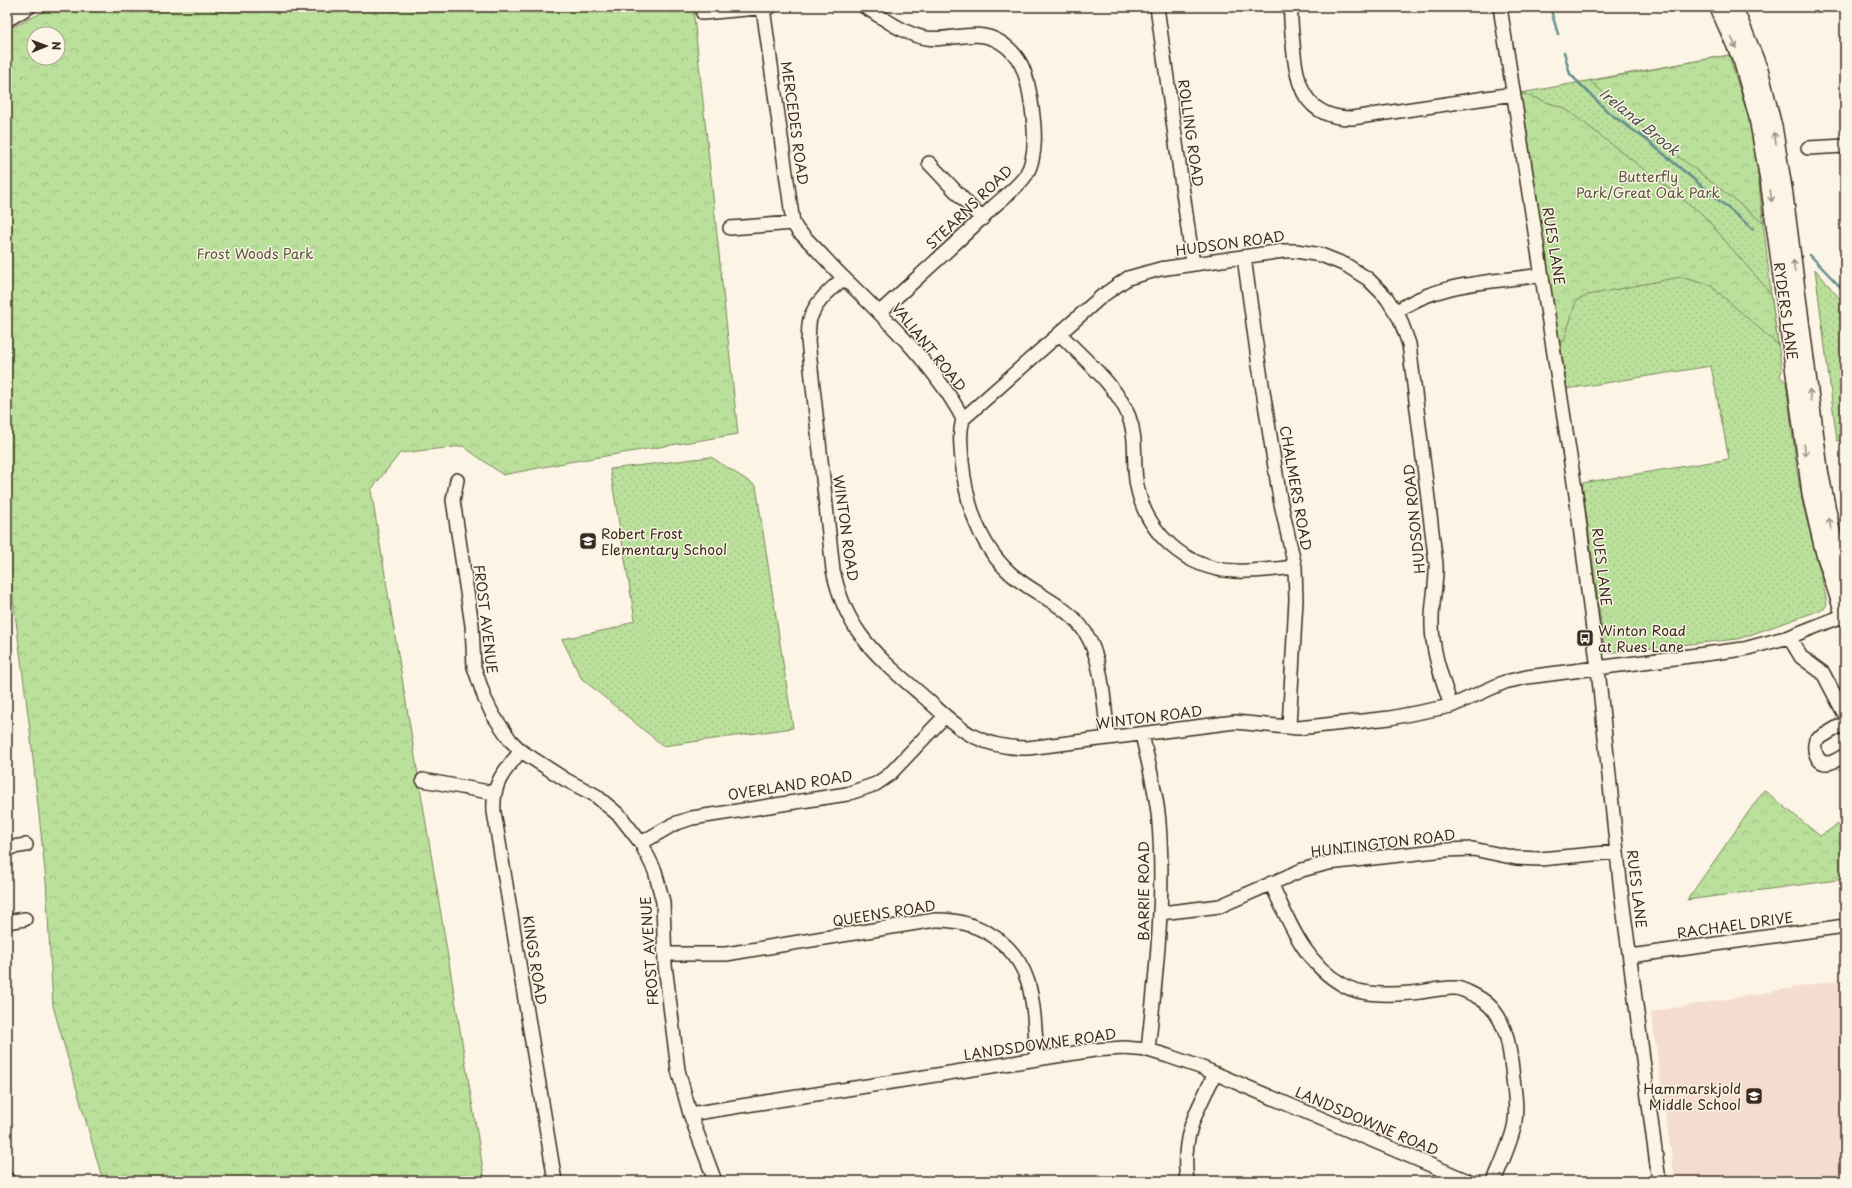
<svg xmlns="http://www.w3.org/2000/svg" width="1852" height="1188" viewBox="0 0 1852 1188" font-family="'Playpen Sans',sans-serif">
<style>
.built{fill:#f4ddd0}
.grass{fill:url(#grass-dots);stroke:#7a855c}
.forest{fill:url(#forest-crowns);stroke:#7a855c;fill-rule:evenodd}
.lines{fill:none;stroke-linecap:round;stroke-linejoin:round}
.stream{stroke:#648e8e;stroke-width:2.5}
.minor-casing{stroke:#3b2a1e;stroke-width:16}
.major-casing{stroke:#3b2a1e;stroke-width:19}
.minor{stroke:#fcf5e5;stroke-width:13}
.major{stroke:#fcf5e5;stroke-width:16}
.oneway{stroke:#9c9082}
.labels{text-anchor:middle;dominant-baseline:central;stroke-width:3;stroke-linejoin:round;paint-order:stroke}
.street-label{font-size:14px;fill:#3b2a1e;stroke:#fcf5e5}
.park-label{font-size:14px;fill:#5b583d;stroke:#fcf5e5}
.poi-label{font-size:14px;fill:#3b2a1e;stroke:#fcf5e5;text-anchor:start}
.water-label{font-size:15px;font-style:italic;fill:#4c544c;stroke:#fcf5e5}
</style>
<defs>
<pattern id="grass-dots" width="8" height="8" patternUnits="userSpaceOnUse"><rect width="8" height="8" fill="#bae09b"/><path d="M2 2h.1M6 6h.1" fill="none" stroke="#a1c085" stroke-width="1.8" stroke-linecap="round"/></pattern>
<pattern id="forest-crowns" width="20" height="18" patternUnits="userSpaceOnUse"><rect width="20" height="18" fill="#bae09b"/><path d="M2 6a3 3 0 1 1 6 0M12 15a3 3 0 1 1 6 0" fill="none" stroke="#a1c085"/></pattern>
</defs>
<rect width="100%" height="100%" fill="#fcf5e5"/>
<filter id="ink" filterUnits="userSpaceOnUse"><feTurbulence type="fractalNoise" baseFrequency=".025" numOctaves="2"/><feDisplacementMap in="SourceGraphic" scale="8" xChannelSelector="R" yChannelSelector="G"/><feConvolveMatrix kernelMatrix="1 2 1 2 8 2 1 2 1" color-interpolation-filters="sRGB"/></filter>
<g filter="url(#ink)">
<path class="built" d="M1845,979V1181H1675L1651,1012Z"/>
<path class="grass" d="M1729,55L1754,135L1771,294L1782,371L1780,376L1786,382L1797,471L1802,500L1822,579L1827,604L1824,609L1738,639L1605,653L1582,483L1729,459L1711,366L1567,389L1521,93Z
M1815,269L1845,305V439L1837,441Z
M711,457L756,486L793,728L663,746L581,678L562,639L616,628L635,620L610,469Z"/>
<path class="forest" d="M53,7H693L738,434L569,462L503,475L463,446L400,453L371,490L485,1181H103L53,1006L46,881L30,730L7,551V30ZM34,34H58V58H34Z
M1729,55L1754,135L1763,222L1656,139L1590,81Z
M1521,93L1566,109L1703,215L1771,294L1778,345L1710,285L1680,277L1588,295L1576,301L1564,341L1559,342Z
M1764,790L1820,836L1845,820V879L1687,900Z"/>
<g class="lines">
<path class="stream" d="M1550,7L1558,34
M1564,52L1570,74L1608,112L1648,141L1753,229
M1810,255L1845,292"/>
<defs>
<path id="minor" d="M865,7C882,17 901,32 921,37C948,44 974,26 1000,42C1021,55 1026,73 1030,95C1034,119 1039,154 1026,175C1019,186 1003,198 993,207C957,243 918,277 880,312
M1157,7L1193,264
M1291,7C1290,19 1292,32 1293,44C1296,84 1304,118 1352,118L1513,94
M1500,7L1576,495L1598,669L1621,891L1659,1181
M763,8L793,223L798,231C815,246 829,264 845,279C887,320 936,367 963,419C959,434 961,446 962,461C966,503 978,544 1010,573C1034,595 1067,604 1085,632C1103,659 1104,706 1108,738
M703,13L770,7
M7,20L29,7
M1808,148L1845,146
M929,163L982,219
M730,228L793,223
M1244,257L1258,359L1280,499L1295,567L1296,600L1289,727
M844,278C831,289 815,302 810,319C808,326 809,334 808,341L833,570C838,593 846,615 860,634C877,658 901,677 923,696C939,710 954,726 973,736C990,745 1009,748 1028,748L1235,722L1298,728L1390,718L1451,706L1505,682L1527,677L1744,649L1789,637L1845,615
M1396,312C1437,282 1493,282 1542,275
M1060,334C1082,357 1119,388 1129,417C1138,440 1132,463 1137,486C1146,533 1186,569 1234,571C1254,572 1275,569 1295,567
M963,419L1102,296L1128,278L1160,269L1283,251H1296L1321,255L1346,265L1368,279L1386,297L1400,319L1409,344L1436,564C1437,583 1432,601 1432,619C1431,650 1442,678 1451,706
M457,480L453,500L472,625L474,667L485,699L493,715L511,741L521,751L566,780L595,795L620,816L641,843L655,871L663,902L665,965L678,1070L690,1114L715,1181
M1789,637L1801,657L1823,673L1845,715
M1845,723L1816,740C1813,749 1816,763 1827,763C1833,763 1840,758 1845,755
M1142,734C1148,763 1157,793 1159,823C1165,899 1156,974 1148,1050
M521,751C503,772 492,784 494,812L555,1181
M423,780L494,793
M641,843L674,824L692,818L847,794L876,784L889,775L945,716
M7,848L26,845
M1271,883C1289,922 1304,963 1343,985C1362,996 1389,995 1411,993C1426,992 1441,987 1456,988C1463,989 1470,993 1476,996C1507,1012 1510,1047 1513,1079C1515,1093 1517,1107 1515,1121C1514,1136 1500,1166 1494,1181
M1161,913L1220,906L1302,870L1328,863L1445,850L1473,849L1516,858L1540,859L1616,852
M7,922L25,919
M665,954H726L935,920C976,919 1015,941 1028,982C1035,1007 1035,1033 1037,1059
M1630,956L1845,926
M690,1114L1094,1050L1124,1048L1148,1050L1168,1056L1200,1067L1468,1181
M7,1179L8,1181
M1187,1181C1181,1136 1196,1112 1215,1074"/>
<path id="major" d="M1718,7L1742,61L1757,115L1769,183L1811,497L1824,552L1845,618
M1734,7L1760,71L1774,129L1784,191L1820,473L1833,538L1845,574"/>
</defs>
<use href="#minor" class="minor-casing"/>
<use href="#major" class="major-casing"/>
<use href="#minor" class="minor"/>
<use href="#major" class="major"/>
</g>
<defs><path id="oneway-shaft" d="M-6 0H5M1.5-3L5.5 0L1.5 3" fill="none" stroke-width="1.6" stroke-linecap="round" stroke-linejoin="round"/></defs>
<g class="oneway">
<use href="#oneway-shaft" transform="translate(1734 43) rotate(67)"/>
<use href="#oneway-shaft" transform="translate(1775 138) rotate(-100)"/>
<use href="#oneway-shaft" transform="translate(1771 196) rotate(82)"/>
<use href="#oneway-shaft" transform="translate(1794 266) rotate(-97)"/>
<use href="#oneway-shaft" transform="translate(1810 395) rotate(-97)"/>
<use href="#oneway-shaft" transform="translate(1805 450) rotate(82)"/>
<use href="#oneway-shaft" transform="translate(1830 524) rotate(-101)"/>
</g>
</g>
<defs>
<symbol id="school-square" viewBox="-11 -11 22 22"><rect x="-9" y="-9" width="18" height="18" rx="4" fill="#3b2a1e" stroke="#fcf5e5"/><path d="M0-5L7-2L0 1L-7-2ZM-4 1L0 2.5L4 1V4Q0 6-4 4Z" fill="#fff"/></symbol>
<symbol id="bus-square" viewBox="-11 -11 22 22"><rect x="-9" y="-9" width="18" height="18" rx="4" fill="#3b2a1e" stroke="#fcf5e5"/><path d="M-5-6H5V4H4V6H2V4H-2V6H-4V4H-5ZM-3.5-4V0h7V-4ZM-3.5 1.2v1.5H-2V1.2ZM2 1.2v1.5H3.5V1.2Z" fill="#fff"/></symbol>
</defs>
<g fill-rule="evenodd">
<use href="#school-square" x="578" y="531" width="20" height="20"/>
<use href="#bus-square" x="1575" y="628" width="20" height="20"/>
<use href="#school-square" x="1744" y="1086" width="20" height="20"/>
</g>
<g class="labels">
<g class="street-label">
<text transform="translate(795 123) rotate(82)">MERCEDES ROAD</text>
<text transform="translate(1191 133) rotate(82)">ROLLING ROAD</text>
<text transform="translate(969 207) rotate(-44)">STEARNS ROAD</text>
<text transform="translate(1230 243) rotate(-8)">HUDSON ROAD</text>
<text transform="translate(1554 246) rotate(81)">RUES LANE</text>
<text transform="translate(1786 311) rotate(82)">RYDERS LANE</text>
<text transform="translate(929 347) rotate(51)">VALIANT ROAD</text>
<text transform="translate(1296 488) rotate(80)">CHALMERS ROAD</text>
<text transform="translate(1414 519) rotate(-96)">HUDSON ROAD</text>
<text transform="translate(846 528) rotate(82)">WINTON ROAD</text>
<text transform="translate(1602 567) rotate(83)">RUES LANE</text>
<text transform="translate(486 619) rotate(83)">FROST AVENUE</text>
<text transform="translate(1149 717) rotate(-7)">WINTON ROAD</text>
<text transform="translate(790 785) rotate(-9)">OVERLAND ROAD</text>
<text transform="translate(1383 843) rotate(-7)">HUNTINGTON ROAD</text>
<text transform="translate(1637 889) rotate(83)">RUES LANE</text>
<text transform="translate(1143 891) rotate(-90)">BARRIE ROAD</text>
<text transform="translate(884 913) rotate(-9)">QUEENS ROAD</text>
<text transform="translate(1735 925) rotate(-8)">RACHAEL DRIVE</text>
<text transform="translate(649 951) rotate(-94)">FROST AVENUE</text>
<text transform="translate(535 960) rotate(81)">KINGS ROAD</text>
<text transform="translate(1040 1044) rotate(-8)">LANDSDOWNE ROAD</text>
<text transform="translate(1367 1121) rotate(23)">LANDSDOWNE ROAD</text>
</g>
<g class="park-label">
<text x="1648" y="176">Butterfly<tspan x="1648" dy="16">Park/Great Oak Park</tspan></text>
<text x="255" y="253">Frost Woods Park</text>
</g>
<g class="poi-label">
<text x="601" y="533">Robert Frost<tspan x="601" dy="16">Elementary School</tspan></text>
<text x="1598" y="630">Winton Road<tspan x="1598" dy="16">at Rues Lane</tspan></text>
<text x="1741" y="1088" text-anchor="end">Hammarskjold<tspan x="1741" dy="16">Middle School</tspan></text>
</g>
<g class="water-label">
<text transform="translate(1640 121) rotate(39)">Ireland Brook</text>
</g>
</g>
<rect width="1852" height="1188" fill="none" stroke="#fcf5e5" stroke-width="24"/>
<rect x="12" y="12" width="1828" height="1164" fill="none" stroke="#3b2a1e" stroke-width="1.5" filter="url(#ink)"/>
<g transform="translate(46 46) rotate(89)"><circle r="19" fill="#fcf5e5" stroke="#afa495"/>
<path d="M0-3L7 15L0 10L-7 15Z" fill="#3b2a1e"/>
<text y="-6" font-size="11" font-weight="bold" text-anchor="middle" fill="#3b2a1e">N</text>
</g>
</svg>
